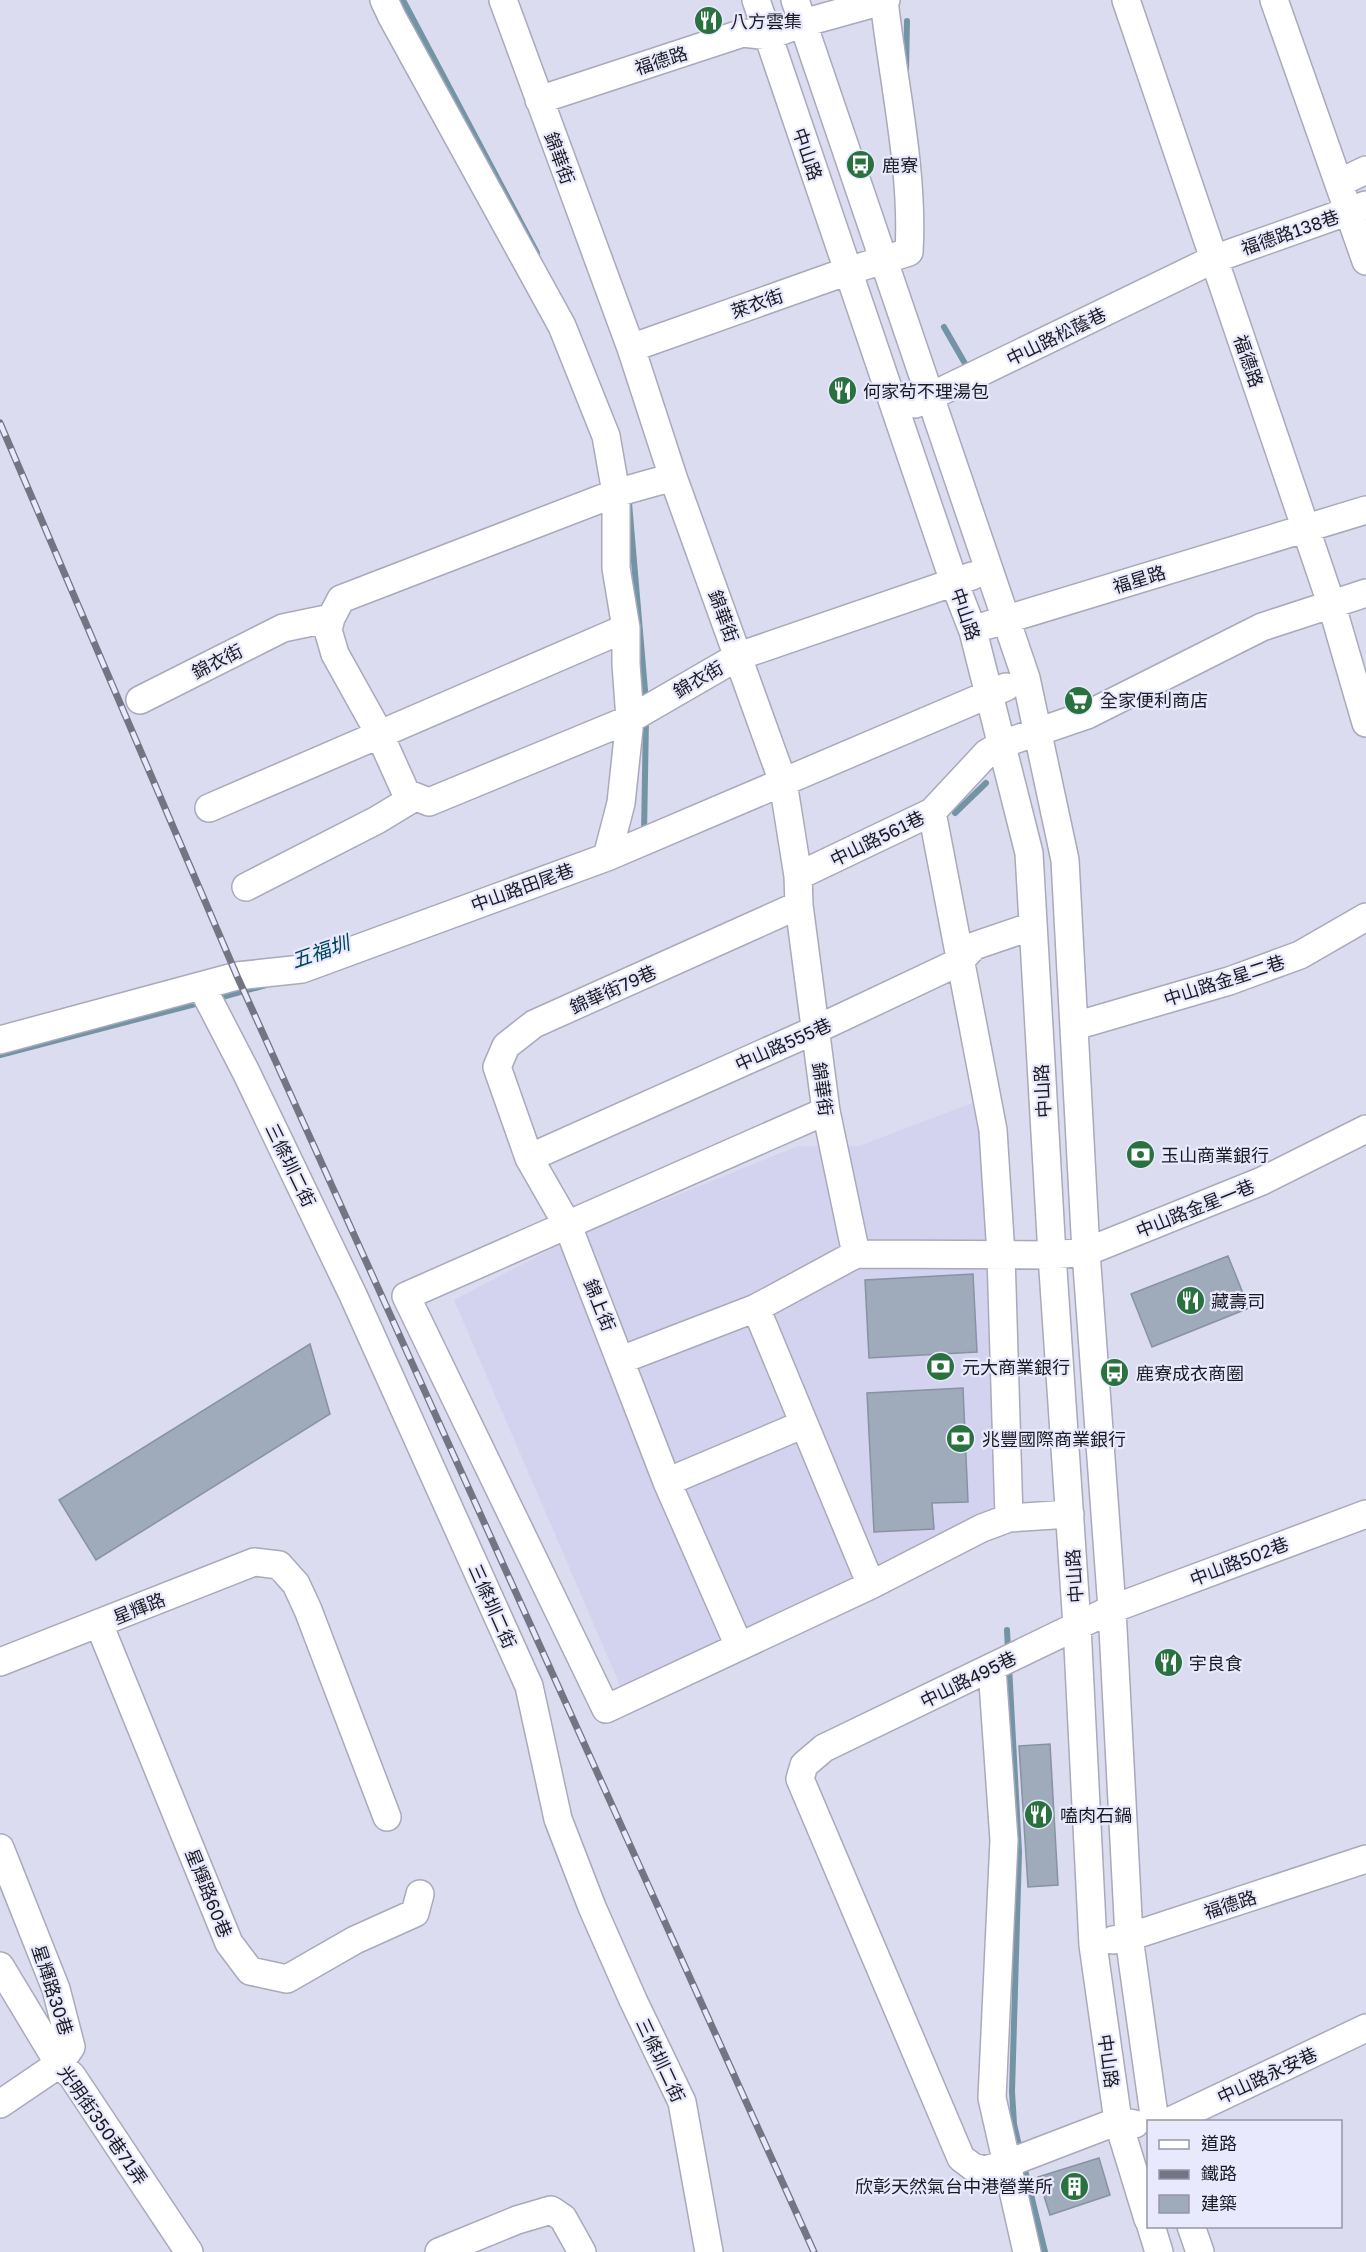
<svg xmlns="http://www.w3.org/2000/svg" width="1366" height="2252" viewBox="0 0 1366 2252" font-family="'Golos Text','Noto Sans TC',sans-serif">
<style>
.built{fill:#d3d3ef}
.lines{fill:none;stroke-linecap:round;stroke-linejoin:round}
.stream{stroke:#7394a4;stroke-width:6}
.building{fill:#9faabb;stroke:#8792a2;stroke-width:1.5}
.minor-casing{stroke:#a9a9bc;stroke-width:30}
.minor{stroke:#fff;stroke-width:27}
.rail-casing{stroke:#747582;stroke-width:7}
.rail{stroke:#e9e9fe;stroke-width:4.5;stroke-dasharray:14;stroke-linecap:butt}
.labels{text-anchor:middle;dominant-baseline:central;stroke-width:4.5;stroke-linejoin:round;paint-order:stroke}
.poi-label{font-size:18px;fill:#1a1a21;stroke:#e9e9fe;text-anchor:start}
.street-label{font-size:18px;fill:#1a1a21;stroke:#e9e9fe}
.water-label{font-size:20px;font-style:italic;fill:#01465f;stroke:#e9e9fe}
</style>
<rect width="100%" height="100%" fill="#dbdcf0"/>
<path class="built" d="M975,1102L991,1188L993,1512L622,1690L454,1300L576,1236L798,1146H859Z"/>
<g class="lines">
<path class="stream" d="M403,0L537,253
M906,71L907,21
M944,327L967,367
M629,503L646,702
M955,813L986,783
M644,834L646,718
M215,999L266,985
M0,1055L203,1002
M1007,1630L1008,1650
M1009,1666L1019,1852L1012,2092L1014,2124L1020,2150
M1024,2166L1045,2252"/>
</g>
<path class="building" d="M1228,1256L1249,1308L1152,1347L1131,1294Z
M973,1274L977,1352L869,1358L865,1280Z
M310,1344L330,1414L96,1560L59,1500Z
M963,1388L968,1502L932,1503L934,1529L874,1532L867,1393Z
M1050,1744L1058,1885L1028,1887L1019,1746Z
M1099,2158L1110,2195L1050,2215L1038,2177Z"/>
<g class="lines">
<defs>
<path id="minor" d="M384,0L392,17L562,326L606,436L616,493V568L626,628V664L630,719L621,803L607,857
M503,0L631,348L673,477L783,782L798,876L799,905L826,1111L856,1254
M756,0L954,582L973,631L1029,853L1052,1255L1077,1626L1093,1945L1118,2121L1148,2219
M795,0L1026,678L1065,860L1086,1252L1112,1609L1129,1937L1155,2122
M1126,0L1332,606L1366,723
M1274,0L1366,261
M539,100L743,33L768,36L803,23L886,0
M1339,183L1366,170
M631,348L848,271L909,252C914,171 893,81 884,0
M915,404L1214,259L1366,205
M673,477L616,493L341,599L331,618L328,630L335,654L379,733L406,793L429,802L630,719L739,656L972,576
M988,625L1366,510
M140,700L283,628L331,618
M209,808L626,628
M932,812L993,1130L1001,1255L1009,1518
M798,876L932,812L987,753L1002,744L1087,715L1262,627L1366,593
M246,887L377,820L415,797
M202,987L246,1072L353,1295L529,1686L558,1819L592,1907L633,2000L682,2102L709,2252
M1075,1026L1229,981L1300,955L1366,917
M0,1040L237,976L302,969L607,857L1006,687
M826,1111L406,1296L606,1709L871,1585L982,1528L1009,1518L1070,1514
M529,1158L815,1030L959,962L974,946L1033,926
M756,1308L871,1585
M621,1360L756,1308L856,1254L1052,1255L1086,1252L1262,1181L1366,1129
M667,1482L804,1424
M99,1624L229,1943L250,1971L287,1979L355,1940L415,1913L420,1894
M739,1646L667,1482L568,1226L529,1158L497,1067L506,1046L534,1024L799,905
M0,1662L254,1562L279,1565L296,1584L308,1610L387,1817
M992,1668L1004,1840L992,2098L1027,2252
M0,1848L56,1989L71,2047L59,2064L0,2104
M1113,1940L1129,1937L1366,1859
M0,1966L59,2064L72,2076L189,2252
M1168,2122L1366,2028
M1135,2124L1118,2121L1006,2164L985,2170L973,2167L961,2158L800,1779L804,1765L824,1748L1112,1609L1366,1514
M1151,2226L1159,2252
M1191,2226L1200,2252
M439,2252L517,2220L551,2210L563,2218L582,2252"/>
</defs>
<use href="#minor" class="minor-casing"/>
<use href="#minor" class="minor"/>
<defs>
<path id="rail" d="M0,423L237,976L814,2252"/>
</defs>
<use href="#rail" class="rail-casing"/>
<use href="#rail" class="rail"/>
</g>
<defs>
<symbol id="restaurant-disc" viewBox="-11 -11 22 22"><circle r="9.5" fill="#29723f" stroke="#e9e9fe"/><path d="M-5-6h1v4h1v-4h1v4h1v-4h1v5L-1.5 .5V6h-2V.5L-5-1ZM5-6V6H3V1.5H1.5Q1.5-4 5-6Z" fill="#fff"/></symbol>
<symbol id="bus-disc" viewBox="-11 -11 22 22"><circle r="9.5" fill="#29723f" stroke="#e9e9fe"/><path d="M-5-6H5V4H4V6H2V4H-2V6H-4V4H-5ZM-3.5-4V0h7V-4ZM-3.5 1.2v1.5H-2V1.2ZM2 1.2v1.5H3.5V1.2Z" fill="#fff"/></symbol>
<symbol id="supermarket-disc" viewBox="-11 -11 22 22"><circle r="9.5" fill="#29723f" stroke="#e9e9fe"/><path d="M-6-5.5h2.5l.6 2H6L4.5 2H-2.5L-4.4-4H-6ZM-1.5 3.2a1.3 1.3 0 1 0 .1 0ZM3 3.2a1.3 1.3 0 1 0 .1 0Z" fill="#fff"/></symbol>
<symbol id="bank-disc" viewBox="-11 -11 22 22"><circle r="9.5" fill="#29723f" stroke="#e9e9fe"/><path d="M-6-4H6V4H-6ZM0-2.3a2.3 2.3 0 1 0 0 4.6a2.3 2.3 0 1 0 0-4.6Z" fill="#fff"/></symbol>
<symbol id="building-disc" viewBox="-11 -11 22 22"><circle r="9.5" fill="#29723f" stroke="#e9e9fe"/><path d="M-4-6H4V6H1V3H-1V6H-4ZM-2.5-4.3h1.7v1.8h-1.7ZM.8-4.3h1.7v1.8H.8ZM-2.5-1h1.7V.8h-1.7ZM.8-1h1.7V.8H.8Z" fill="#fff"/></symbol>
</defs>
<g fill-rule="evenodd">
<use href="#restaurant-disc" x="692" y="4" width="33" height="33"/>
<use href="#bus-disc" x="844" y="148" width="33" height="33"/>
<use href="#restaurant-disc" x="826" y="374" width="33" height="33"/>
<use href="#supermarket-disc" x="1062" y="684" width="33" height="33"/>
<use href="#bank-disc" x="1124" y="1138" width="33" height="33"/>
<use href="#restaurant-disc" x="1174" y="1284" width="33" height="33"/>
<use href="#bank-disc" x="924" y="1350" width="33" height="33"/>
<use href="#bus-disc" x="1098" y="1356" width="33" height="33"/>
<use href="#bank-disc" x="944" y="1422" width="33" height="33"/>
<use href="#restaurant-disc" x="1152" y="1646" width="33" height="33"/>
<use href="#restaurant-disc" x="1022" y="1798" width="33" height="33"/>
<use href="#building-disc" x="1058" y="2170" width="33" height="33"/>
</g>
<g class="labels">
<g class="poi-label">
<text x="730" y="21">八方雲集</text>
<text x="882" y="165">鹿寮</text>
<text x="863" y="391">何家茍不理湯包</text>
<text x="1100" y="700">全家便利商店</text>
<text x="1161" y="1155">玉山商業銀行</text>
<text x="1211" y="1301">藏壽司</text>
<text x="962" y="1367">元大商業銀行</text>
<text x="1136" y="1373">鹿寮成衣商圈</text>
<text x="982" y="1439">兆豐國際商業銀行</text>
<text x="1189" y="1663">宇良食</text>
<text x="1060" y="1815">嗑肉石鍋</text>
<text x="1053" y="2186" text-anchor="end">欣彰天然氣台中港營業所</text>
</g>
<g class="street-label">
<text transform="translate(661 60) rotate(-18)">福德路</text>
<text transform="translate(808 154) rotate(71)">中山路</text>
<text transform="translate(560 158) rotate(70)">錦華街</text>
<text transform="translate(1290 232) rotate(-19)">福德路138巷</text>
<text transform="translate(757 303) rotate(-19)">萊衣街</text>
<text transform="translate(1056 336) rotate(-26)">中山路松蔭巷</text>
<text transform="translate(1249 361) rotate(71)">福德路</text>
<text transform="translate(1139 579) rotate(-17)">福星路</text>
<text transform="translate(966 614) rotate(71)">中山路</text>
<text transform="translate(724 616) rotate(70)">錦華街</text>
<text transform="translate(217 661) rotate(-27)">錦衣街</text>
<text transform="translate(698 679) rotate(-30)">錦衣街</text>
<text transform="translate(877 838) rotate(-26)">中山路561巷</text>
<text transform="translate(522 887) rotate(-20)">中山路田尾巷</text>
<text transform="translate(1224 980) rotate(-18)">中山路金星二巷</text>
<text transform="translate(613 989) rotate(-24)">錦華街79巷</text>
<text transform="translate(783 1044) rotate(-24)">中山路555巷</text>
<text transform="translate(823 1089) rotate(82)">錦華街</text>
<text transform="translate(1042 1091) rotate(-93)">中山路</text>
<text transform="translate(291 1165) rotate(64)">三條圳二街</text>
<text transform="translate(1195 1208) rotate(-22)">中山路金星一巷</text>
<text transform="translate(600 1305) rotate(68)">錦上街</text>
<text transform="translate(1239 1561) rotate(-21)">中山路502巷</text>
<text transform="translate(1074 1576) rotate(-94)">中山路</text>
<text transform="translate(493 1606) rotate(66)">三條圳二街</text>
<text transform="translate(139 1608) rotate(-22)">星輝路</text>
<text transform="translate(968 1679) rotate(-26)">中山路495巷</text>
<text transform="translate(209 1893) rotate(68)">星輝路60巷</text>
<text transform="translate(1230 1904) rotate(-18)">福德路</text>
<text transform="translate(53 1990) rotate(72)">星輝路30巷</text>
<text transform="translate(661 2060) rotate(65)">三條圳二街</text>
<text transform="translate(1109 2061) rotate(82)">中山路</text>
<text transform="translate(1267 2075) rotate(-25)">中山路永安巷</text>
<text transform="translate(103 2125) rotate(55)">光明街350巷71弄</text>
</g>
<g class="water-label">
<text transform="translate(320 951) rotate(-19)">五福圳</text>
</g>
</g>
<rect x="1147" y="2120" width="195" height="108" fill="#e9e9fe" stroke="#9696a6" stroke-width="1.5"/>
<rect x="1159" y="2140" width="30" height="9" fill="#ffffff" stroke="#9696a6" stroke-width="1.5"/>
<text x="1201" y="2150" font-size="18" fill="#1a1a21">道路</text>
<rect x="1159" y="2170" width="30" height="9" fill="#747582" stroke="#9696a6" stroke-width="1.5"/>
<text x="1201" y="2180" font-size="18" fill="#1a1a21">鐵路</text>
<rect x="1159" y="2195" width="30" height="18" fill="#9faabb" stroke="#9696a6" stroke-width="1.5"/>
<text x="1201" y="2210" font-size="18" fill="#1a1a21">建築</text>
</svg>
